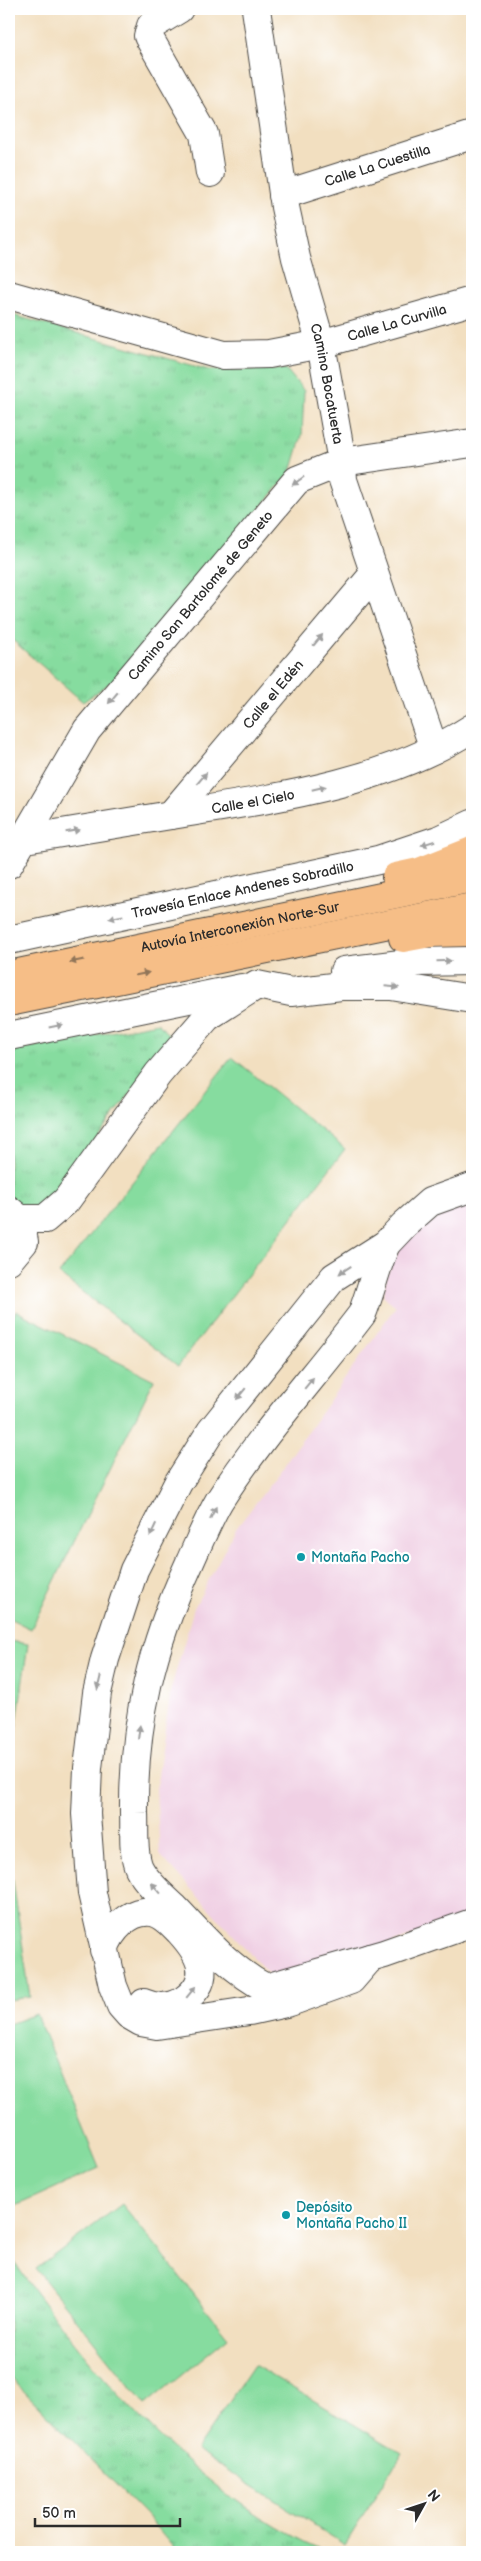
<svg xmlns="http://www.w3.org/2000/svg" width="481" height="2561" viewBox="0 0 481 2561" font-family="'Balsamiq Sans',sans-serif">
<style>
.built{fill:#f0d0e4}
.grass{fill:url(#grass-tufts);stroke:#588465}
.pitch{fill:#86dc9f;stroke:#588465}
.lines{fill:none;stroke-linecap:round;stroke-linejoin:round}
.minor-casing{stroke:#494641;stroke-width:30}
.highway-casing{stroke:#494641;stroke-width:30}
.minor{stroke:#fff;stroke-width:28}
.highway{stroke:#f6be87;stroke-width:28}
.oneway{fill:#a0a0a0}
.oneway2{fill:#907459}
.culture-dot{fill:#0f9aa8;stroke:#fff;stroke-width:2}
.labels{text-anchor:middle;dominant-baseline:central;stroke-width:4.5;stroke-linejoin:round;paint-order:stroke}
.street-label{font-size:14px;fill:#2b2b2b;stroke:#fff}
.culture-label{font-size:14px;fill:#0d838f;stroke:#fff;text-anchor:start}
</style>
<defs>
<pattern id="grass-tufts" width="24" height="20" patternUnits="userSpaceOnUse" patternTransform="scale(1.25)"><rect width="24" height="20" fill="#86dc9f"/><path d="M3 7l-1-3M5 7V3M7 7l1-3M15 17l-1-3M17 17v-4M19 17l1-3" fill="none" stroke="#74bd89"/></pattern>
</defs>
<rect width="100%" height="100%" fill="#fff"/>
<filter id="ink" filterUnits="userSpaceOnUse"><feTurbulence type="fractalNoise" baseFrequency=".02" numOctaves="2"/><feDisplacementMap in="SourceGraphic" scale="10" xChannelSelector="R" yChannelSelector="G"/><feConvolveMatrix kernelMatrix="1 2 1 2 8 2 1 2 1" color-interpolation-filters="sRGB"/></filter>
<filter id="wash" filterUnits="userSpaceOnUse"><feTurbulence type="fractalNoise" baseFrequency=".0096" numOctaves="4" result="noise"/><feDisplacementMap in="SourceGraphic" scale="20" xChannelSelector="R" yChannelSelector="G"/><feGaussianBlur stdDeviation="1.12" result="paint"/><feColorMatrix in="noise" values="0 0 0 0 0 0 0 0 0 0 0 0 0 0 0 0 0 1.4 0 .05"/><feComposite in="paint" operator="in"/></filter>
<g filter="url(#wash)">
<rect width="100%" height="100%" fill="#f2dfc0"/>
<path class="built" d="M472,1203V1914L278,1984L160,1855L156,1789L171,1689L194,1608L235,1530L278,1474L396,1306L383,1296L387,1274L405,1238L451,1210Z"/>
<path class="grass" d="M9,314L209,370L286,369L304,391L302,435L291,472L113,681L83,702L9,637Z
M158,1023L171,1038L44,1210L27,1211L9,1196V1051Z
M9,2252C22,2276 40,2298 57,2320C117,2399 190,2476 277,2527C295,2537 311,2547 331,2552H177L146,2515L9,2376Z"/>
<path class="pitch" d="M232,1057L345,1149L178,1366L59,1274Z
M16,1311L154,1380L31,1629L9,1618V1326Z
M9,1641L28,1644L9,1780Z
M9,1854L30,1997L9,2000Z
M36,2014L99,2168L9,2209V2024Z
M122,2204L228,2337L145,2405L36,2269Z
M254,2365L402,2453L345,2545L196,2450Z"/>
</g>
<g filter="url(#ink)">
<g class="lines">
<defs>
<g id="minor">
<path d="M179,9L151,26L148,36L204,134L210,173"/>
<path id="s1" d="M256,9L285,207L296,258L321,344L342,462L343,480L434,749"/>
<path id="s2" d="M283,195L472,135"/>
<path id="s3" d="M9,295L224,355L269,354L321,344L472,301"/>
<path id="s4" d="M171,815L374,574"/>
<path id="s5" d="M25,839C73,831 122,823 171,815C271,799 386,784 472,728"/>
<path id="s6" d="M9,864L87,730L297,480L342,462L472,443"/>
<path id="s7" d="M9,940L378,860L438,840L472,824"/>
<path d="M344,971L417,962L472,961"/>
<path d="M9,1036L242,988"/>
<path d="M9,1210L20,1219H45L66,1201L158,1074L207,1017L257,985L291,992L341,986H391L472,999"/>
<path d="M386,1244C376,1267 371,1291 362,1314C315,1376 261,1435 219,1501C208,1520 199,1542 190,1562C152,1645 133,1721 134,1813C135,1830 132,1852 139,1868C146,1882 162,1896 174,1907C202,1936 229,1969 266,1988L384,1954L472,1923"/>
<path d="M9,1260L24,1242L20,1219"/>
<path d="M104,1950C110,1931 129,1909 152,1912C164,1914 172,1924 180,1932C199,1953 215,1978 184,2000C172,2008 158,2009 144,2003"/>
<path d="M370,1958L351,1980L290,2002L249,2011L157,2025L141,2022L129,2015L121,2006L113,1986L92,1893L86,1814L88,1768L97,1693L105,1659L134,1570L178,1483L211,1431L334,1277L386,1244L404,1225L430,1202L472,1187"/>
</g>
<g id="highway">
<path d="M396,877L419,872L472,851"/>
<path d="M403,938L430,933L472,932"/>
<path id="s8" d="M9,975L472,878"/>
<path d="M9,1002L472,907"/>
</g>
</defs>
<use href="#minor" class="minor-casing"/>
<use href="#highway" class="highway-casing"/>
<use href="#minor" class="minor"/>
<use href="#highway" class="highway"/>
</g>
<defs><path id="oneway-solid" d="M-6-.8H1V-3.2L6.5 0L1 3.2V.8H-6Z" transform="scale(1.25)"/></defs>
<g class="oneway">
<use href="#oneway-solid" transform="translate(298 481) rotate(144)"/>
<use href="#oneway-solid" transform="translate(318 640) rotate(-50)"/>
<use href="#oneway-solid" transform="translate(113 698) rotate(130)"/>
<use href="#oneway-solid" transform="translate(202 778) rotate(-50)"/>
<use href="#oneway-solid" transform="translate(319 788) rotate(-13)"/>
<use href="#oneway-solid" transform="translate(73 831) rotate(-9)"/>
<use href="#oneway-solid" transform="translate(428 843) rotate(162)"/>
<use href="#oneway-solid" transform="translate(116 917) rotate(168)"/>
<use href="#oneway-solid" transform="translate(444 961) rotate(-2)"/>
<use href="#oneway-solid" transform="translate(392 987) rotate(5)"/>
<use href="#oneway-solid" transform="translate(56 1026) rotate(-12)"/>
<use href="#oneway-solid" transform="translate(345 1270) rotate(147)"/>
<use href="#oneway-solid" transform="translate(309 1383) rotate(-51)"/>
<use href="#oneway-solid" transform="translate(241 1394) rotate(129)"/>
<use href="#oneway-solid" transform="translate(213 1513) rotate(-64)"/>
<use href="#oneway-solid" transform="translate(153 1530) rotate(115)"/>
<use href="#oneway-solid" transform="translate(99 1683) rotate(103)"/>
<use href="#oneway-solid" transform="translate(139 1732) rotate(-83)"/>
<use href="#oneway-solid" transform="translate(156 1888) rotate(-131)"/>
<use href="#oneway-solid" transform="translate(191 1992) rotate(-51)"/>
</g>
<g class="oneway2">
<use href="#oneway-solid" transform="translate(77 961) rotate(168)"/>
<use href="#oneway-solid" transform="translate(142 974) rotate(-12)"/>
</g>
</g>
<g class="culture-dot">
<circle cx="301" cy="1557" r="5"/>
<circle cx="286" cy="2215" r="5"/>
</g>
<g class="labels">
<g class="street-label">
<text stroke="none"><textPath href="#s2" startOffset="99">Calle La Cuestilla</textPath></text>
<text stroke="none"><textPath href="#s3" startOffset="400">Calle La Curvilla</textPath></text>
<text stroke="none"><textPath href="#s1" startOffset="382">Camino Bocatuerta</textPath></text>
<text stroke="none"><textPath href="#s6" startOffset="331">Camino San Bartolomé de Geneto</textPath></text>
<text stroke="none"><textPath href="#s4" startOffset="158">Calle el Edén</textPath></text>
<text stroke="none"><textPath href="#s5" startOffset="231">Calle el Cielo</textPath></text>
<text stroke="none"><textPath href="#s7" startOffset="239">Travesía Enlace Andenes Sobradillo</textPath></text>
<text stroke="none"><textPath href="#s8" startOffset="236">Autovía Interconexión Norte-Sur</textPath></text>
</g>
<g class="culture-label">
<text x="311" y="1557">Montaña Pacho</text>
<text x="296" y="2207">Depósito<tspan x="296" dy="16">Montaña Pacho II</tspan></text>
</g>
</g>
<rect width="481" height="2561" fill="none" stroke="#fff" stroke-width="30"/>
<g transform="translate(424 2504) rotate(50)" stroke="#ffffff" stroke-width="4" paint-order="stroke">
<path d="M0-4L9 19L0 12L-9 19Z" fill="#2b2b2b"/>
<text y="-8" font-size="14" font-weight="bold" text-anchor="middle" fill="#2b2b2b">N</text>
</g>
<path d="M35 2518v8h145v-8" fill="none" stroke="#2b2b2b" stroke-width="2.5"/>
<text x="42" y="2518" font-size="15" fill="#2b2b2b" stroke="#ffffff" stroke-width="4" paint-order="stroke">50 m</text>
</svg>
